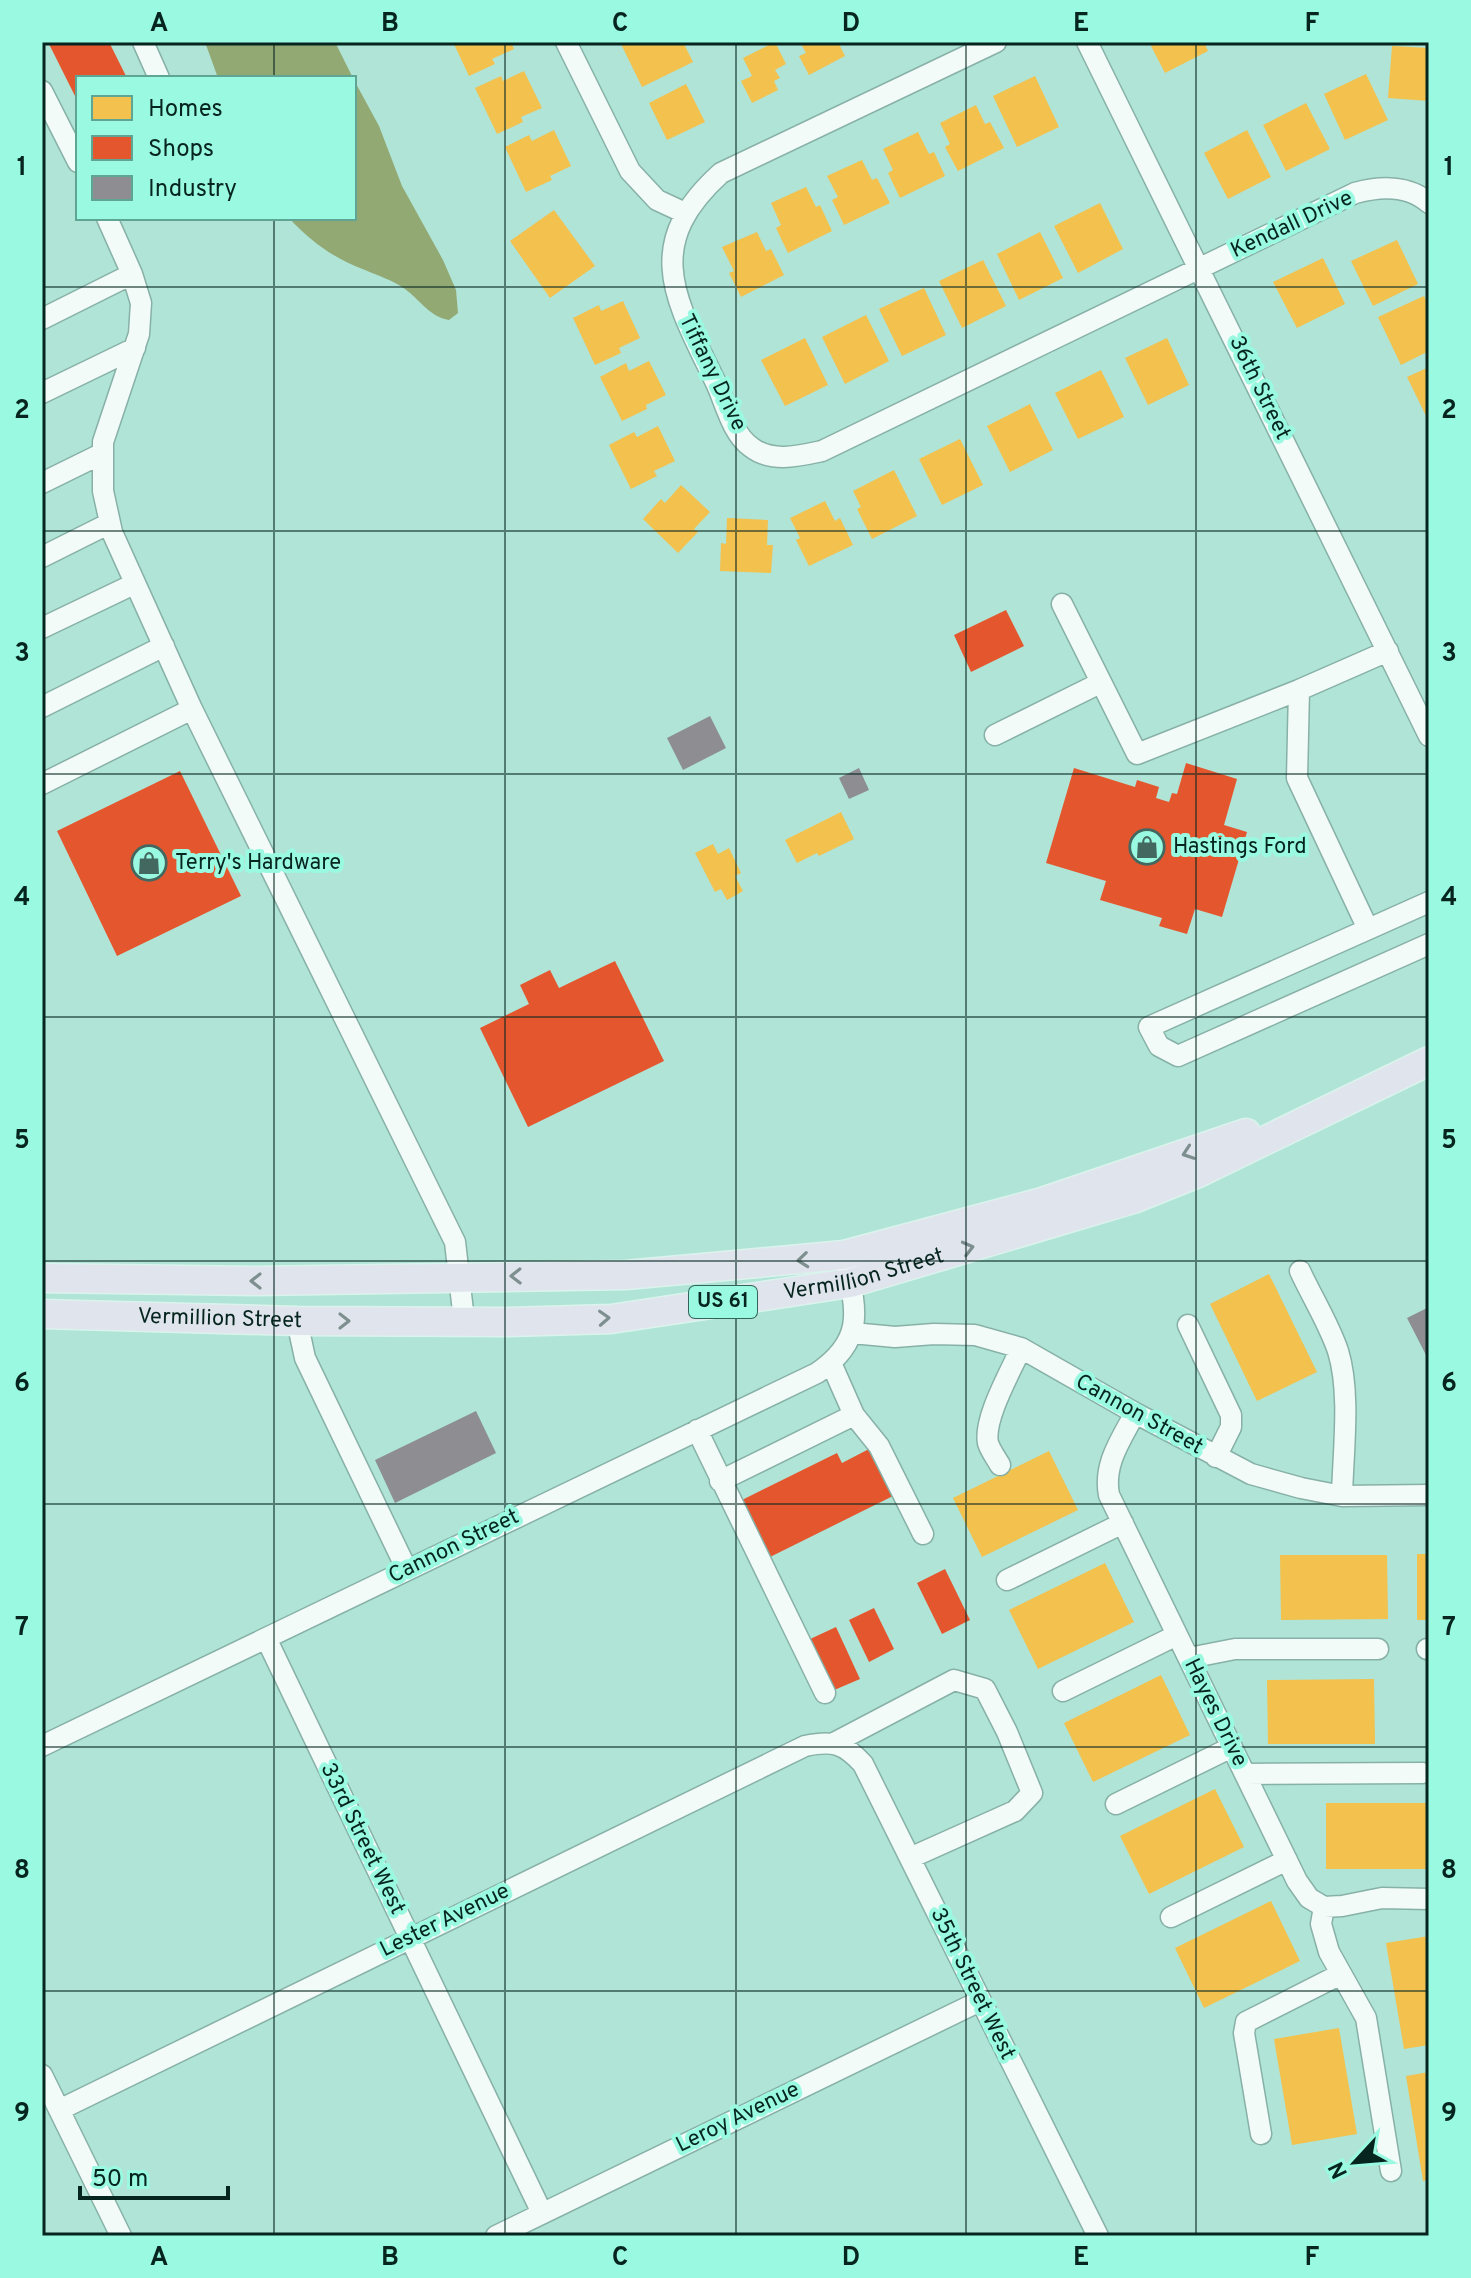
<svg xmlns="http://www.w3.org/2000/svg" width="1471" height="2278" viewBox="0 0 1471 2278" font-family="Overpass,sans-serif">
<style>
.water{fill:#93a974}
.homes{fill:#f2c14e}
.shops{fill:#e4572e}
.industry{fill:#8d8d92}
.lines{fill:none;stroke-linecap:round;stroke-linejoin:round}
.minor-casing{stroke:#87b1a7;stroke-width:23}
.highway-casing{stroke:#dbf3ed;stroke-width:31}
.minor{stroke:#f3fbf9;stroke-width:20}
.highway{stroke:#e0e5ed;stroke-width:28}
.oneway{stroke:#7e8f90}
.grid{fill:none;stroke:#06251f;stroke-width:2;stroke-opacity:0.55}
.labels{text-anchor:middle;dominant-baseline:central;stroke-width:8;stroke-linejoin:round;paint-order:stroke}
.shield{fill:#9afae1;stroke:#326559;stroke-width:2}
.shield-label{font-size:20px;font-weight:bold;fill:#06251f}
.street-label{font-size:22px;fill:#06251f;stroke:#9afae1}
.poi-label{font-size:22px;fill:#06251f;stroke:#9afae1;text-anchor:start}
.neatline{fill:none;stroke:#06251f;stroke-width:3}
.grid-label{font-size:26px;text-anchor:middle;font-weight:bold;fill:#06251f}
</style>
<rect width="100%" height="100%" fill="#b0e4d6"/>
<path class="water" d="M205,42H335L353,78H218Z
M354,80L379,126L402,186L443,260L456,290L458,313L449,320C430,317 420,300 405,289C392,280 379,276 365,270C335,259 311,242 289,218H354Z"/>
<path class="homes" d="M453,42H511L514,49L492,59L495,64L469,76Z
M620,42H683L693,62L642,87Z
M775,42L786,64L775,70L780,78L774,81L778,90L752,103L741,81L752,76L743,58Z
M800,42H838L845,56L809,75L799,56L806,53Z
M1156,42H1204L1208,51L1165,73L1151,46Z
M1392,46L1429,48V101L1388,98Z
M524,71L542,108L521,117L523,122L497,134L475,88L501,76L503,81Z
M1366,74L1388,120L1345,140L1324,94Z
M1035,76L1059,127L1017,147L993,96Z
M686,84L705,122L667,140L649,103Z
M1306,103L1330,149L1286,171L1263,125Z
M976,105L985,124L990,122L1004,148L958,171L945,147L950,144L940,123Z
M554,130L571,166L550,176L552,180L526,192L505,147L529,135L532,141Z
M1247,130L1271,177L1228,199L1204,153Z
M918,132L929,154L934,152L945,176L900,198L888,173L893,170L883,149Z
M862,160L872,180L877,178L890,203L844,225L832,200L838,197L827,176Z
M806,187L816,207L820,205L832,231L788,253L776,228L781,225L771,203Z
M1100,203L1123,249L1078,273L1054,226Z
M554,210L595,266L550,298L510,241Z
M757,232L766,251L771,249L784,275L741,297L729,273L734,271L722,247Z
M1040,232L1063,278L1019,300L997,254Z
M1397,240L1418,284L1373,306L1351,261Z
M1323,258L1345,304L1297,328L1273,282Z
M983,260L1006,306L962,328L939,281Z
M924,288L946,335L902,356L879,309Z
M1424,296L1429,306V351L1401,365L1378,317Z
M623,301L640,338L619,348L621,353L595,365L573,318L599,305L601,311Z
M866,315L889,361L845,384L822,337Z
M805,338L828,385L785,406L761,360Z
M1167,338L1189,385L1148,405L1125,358Z
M649,361L666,395L646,405L647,409L622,421L600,377L626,363L629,371Z
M1429,367V422L1407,377Z
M1101,370L1124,417L1078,439L1055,393Z
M1030,404L1053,450L1010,472L987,426Z
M658,426L675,461L654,471L657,476L631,489L609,445L634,432L637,437Z
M960,439L983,485L942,505L919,459Z
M894,470L917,516L872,539L857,509L861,507L853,491Z
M681,485L710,512L694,529L698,532L678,553L643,519L661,499L665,503Z
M825,501L835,521L840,518L853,545L809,566L796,540L800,538L790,518Z
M727,518L768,520L767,545H773L771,573L720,571L721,543L726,544Z
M841,812L854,839L819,856L817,853L797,863L785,840Z
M713,844L718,854L729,848L741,873L735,876L743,891L727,900L721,889L715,892L695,853Z
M1269,1274L1317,1372L1257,1401L1210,1304Z
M1049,1451L1078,1510L982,1557L953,1498Z
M1417,1554H1429V1620H1417Z
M1280,1555H1387L1388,1619L1281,1620Z
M1105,1563L1134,1622L1038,1669L1009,1610Z
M1161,1675L1190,1735L1093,1782L1064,1723Z
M1374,1679L1375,1744H1268L1267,1680Z
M1215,1789L1244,1847L1149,1894L1120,1836Z
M1326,1803H1429V1869H1326Z
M1271,1901L1300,1961L1204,2008L1175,1948Z
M1429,1936V2045L1404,2049L1386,1943Z
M1339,2028L1357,2134L1292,2145L1274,2039Z
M1429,2072V2180L1423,2181L1406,2076Z"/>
<path class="shops" d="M48,42H109L127,78H78V102Z
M1006,610L1024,646L971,672L954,635Z
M1186,763L1237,779L1224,825L1247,832L1222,917L1195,909L1187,934L1159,926L1162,918L1100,900L1106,881L1046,863L1074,768L1135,787L1137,780L1159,787L1156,798L1169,802L1172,793L1177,794Z
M180,771L241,896L117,956L57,831Z
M615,961L664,1061L528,1127L480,1028L529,1004L520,985L550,970L559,988Z
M869,1449L893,1496L768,1558L740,1501L837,1453L842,1463Z
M945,1569L970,1620L942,1634L917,1583Z
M874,1608L894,1649L869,1662L849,1620Z
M836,1627L860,1679L832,1691L808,1640Z"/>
<path class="industry" d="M710,716L726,748L683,770L667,738Z
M859,768L869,790L849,799L839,778Z
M1429,1307V1354L1426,1355L1407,1318Z
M476,1411L496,1453L395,1503L375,1460Z"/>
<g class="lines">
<defs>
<path id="minor" d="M143,42L159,78
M566,42L630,171L657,200L685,213
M996,42L721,173C640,246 676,300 716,383C725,402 732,434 751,447C771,463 799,456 822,451L1355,193C1380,186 1409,185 1429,203
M1087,42L1429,736
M42,91L78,162
M107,218L132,274L141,303L139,334L103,442V491L112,532L192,709
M42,319L132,274
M42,393L135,348
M42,483L103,453
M42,557L110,523
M1062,604L1137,754L1299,690L1388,651
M42,628L134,584
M1299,690L1297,778L1368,929
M42,707L164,646
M995,735L1100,683
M42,784L192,709L455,1242L464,1320
M1429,902L1149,1027L1159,1046L1178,1056L1429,944
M1300,1271C1312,1297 1329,1324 1338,1351C1351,1393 1343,1452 1342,1496
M297,1321L305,1358L407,1570
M1188,1325L1231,1415V1427L1216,1457
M852,1333L895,1337L934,1334L975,1335L1021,1348L1135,1413L1251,1474L1301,1488L1342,1496L1429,1495
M1135,1413C1121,1440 1103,1464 1109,1495L1297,1881L1309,1898L1324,1907L1342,1906L1382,1898L1429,1899
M854,1415L879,1446L923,1534
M697,1430L825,1693
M1000,1465C996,1458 990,1450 988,1443C983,1419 1011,1371 1021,1348
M720,1481L854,1415L831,1363
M1007,1580L1123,1523
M266,1638L542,2213
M1427,1649H1429
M1189,1658L1235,1649H1378
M1063,1691L1177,1635
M834,1743L954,1680L985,1689L1007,1732L1032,1793L1015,1811L910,1858
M42,1746L817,1373C867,1339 856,1308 844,1255
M1245,1774L1423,1773
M1116,1804L1232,1747
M1324,1907L1321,1924L1329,1952L1366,2018L1391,2171
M1171,1917L1287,1860
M42,2075L121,2236
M59,2110L805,1746C833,1740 844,1743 863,1764L1098,2236
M1261,2134L1244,2033L1246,2022L1341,1974
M496,2236L980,2001"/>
<g id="highway">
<path d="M42,1278L257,1281L626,1275L844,1255L1042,1202L1246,1133"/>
<path id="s1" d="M42,1314L297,1321L509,1322L611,1319L850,1283L1133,1199L1198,1173L1429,1061"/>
</g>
</defs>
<use href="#minor" class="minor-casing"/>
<use href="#highway" class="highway-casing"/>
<use href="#minor" class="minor"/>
<use href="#highway" class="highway"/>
</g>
<defs><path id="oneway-chevron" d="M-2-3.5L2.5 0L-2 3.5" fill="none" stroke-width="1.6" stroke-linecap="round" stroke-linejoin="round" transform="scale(2)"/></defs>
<g class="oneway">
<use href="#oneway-chevron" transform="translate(1188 1153) rotate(161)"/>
<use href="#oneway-chevron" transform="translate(968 1248) rotate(-14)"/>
<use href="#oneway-chevron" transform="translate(803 1260) rotate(174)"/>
<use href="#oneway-chevron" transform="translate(516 1276) rotate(179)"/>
<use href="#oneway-chevron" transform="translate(256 1281) rotate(180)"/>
<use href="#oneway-chevron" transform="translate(604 1318) rotate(-3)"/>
<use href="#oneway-chevron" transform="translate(344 1321)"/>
</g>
<path class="grid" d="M274,42V78M505,42V2236M736,42V2236M966,42V2236M1196,42V2236M274,218V2236M42,287H1429M42,531H1429M42,774H1429M42,1017H1429M42,1261H1429M42,1504H1429M42,1747H1429M42,1991H1429"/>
<defs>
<symbol id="shop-ring" viewBox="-11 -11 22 22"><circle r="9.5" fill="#9afae1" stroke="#42685f" stroke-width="1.5"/><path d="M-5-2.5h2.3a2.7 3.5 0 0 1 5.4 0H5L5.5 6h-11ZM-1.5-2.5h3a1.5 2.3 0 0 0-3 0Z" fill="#42685f"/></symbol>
</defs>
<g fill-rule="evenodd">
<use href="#shop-ring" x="1127" y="827" width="40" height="40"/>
<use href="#shop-ring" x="129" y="843" width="40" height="40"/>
</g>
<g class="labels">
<rect class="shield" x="689" y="1286" width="68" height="32" rx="6"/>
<g class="shield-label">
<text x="723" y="1302">US 61</text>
</g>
<g class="street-label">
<text transform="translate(1292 225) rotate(-25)">Kendall Drive</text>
<text transform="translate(712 373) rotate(64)">Tiffany Drive</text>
<text transform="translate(1259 388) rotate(64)">36th Street</text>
<text stroke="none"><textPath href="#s1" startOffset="826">Vermillion Street</textPath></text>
<text stroke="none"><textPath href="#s1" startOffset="178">Vermillion Street</textPath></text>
<text transform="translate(1139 1415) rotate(29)">Cannon Street</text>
<text transform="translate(454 1547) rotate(-26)">Cannon Street</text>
<text transform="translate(1215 1713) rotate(64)">Hayes Drive</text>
<text transform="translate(362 1839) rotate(64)">33rd Street West</text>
<text transform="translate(445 1921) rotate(-26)">Lester Avenue</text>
<text transform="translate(972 1984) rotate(64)">35th Street West</text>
<text transform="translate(738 2118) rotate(-26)">Leroy Avenue</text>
</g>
<g class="poi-label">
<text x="1173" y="847">Hastings Ford</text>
<text x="175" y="863">Terry's Hardware</text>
</g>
</g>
<rect width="1471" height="2278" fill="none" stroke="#9afae1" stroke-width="88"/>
<rect x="76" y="76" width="280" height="144" fill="#9afae1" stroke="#5fa593" stroke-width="2"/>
<rect x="92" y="96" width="40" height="24" fill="#f2c14e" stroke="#5fa593" stroke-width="2"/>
<text x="148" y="116" font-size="24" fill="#06251f">Homes</text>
<rect x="92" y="136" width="40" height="24" fill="#e4572e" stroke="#5fa593" stroke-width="2"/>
<text x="148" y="156" font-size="24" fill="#06251f">Shops</text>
<rect x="92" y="176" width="40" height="24" fill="#8d8d92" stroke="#5fa593" stroke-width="2"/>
<text x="148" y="196" font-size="24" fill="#06251f">Industry</text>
<g transform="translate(1355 2162) rotate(244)" stroke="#9afae1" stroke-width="6" paint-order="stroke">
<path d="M0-6L14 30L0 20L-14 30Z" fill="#06251f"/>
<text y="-12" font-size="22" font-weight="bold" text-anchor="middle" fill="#06251f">N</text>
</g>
<path d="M80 2186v12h148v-12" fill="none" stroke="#06251f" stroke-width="4"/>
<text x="92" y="2186" font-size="24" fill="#06251f" stroke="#9afae1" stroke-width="6" paint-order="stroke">50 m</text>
<rect x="44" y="44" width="1383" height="2190" class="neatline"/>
<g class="grid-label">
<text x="159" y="31">A</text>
<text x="390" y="31">B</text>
<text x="620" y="31">C</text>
<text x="851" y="31">D</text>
<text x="1081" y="31">E</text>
<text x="1312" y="31">F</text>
<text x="22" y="175">1</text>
<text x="1449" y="175">1</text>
<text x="22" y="418">2</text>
<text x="1449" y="418">2</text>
<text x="22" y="661">3</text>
<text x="1449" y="661">3</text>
<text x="22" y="905">4</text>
<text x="1449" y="905">4</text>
<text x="22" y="1148">5</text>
<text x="1449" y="1148">5</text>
<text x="22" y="1391">6</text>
<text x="1449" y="1391">6</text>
<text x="22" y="1635">7</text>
<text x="1449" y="1635">7</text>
<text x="22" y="1878">8</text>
<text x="1449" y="1878">8</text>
<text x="22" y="2121">9</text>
<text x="1449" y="2121">9</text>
<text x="159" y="2265">A</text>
<text x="390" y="2265">B</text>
<text x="620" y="2265">C</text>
<text x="851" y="2265">D</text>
<text x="1081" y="2265">E</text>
<text x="1312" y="2265">F</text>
</g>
</svg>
